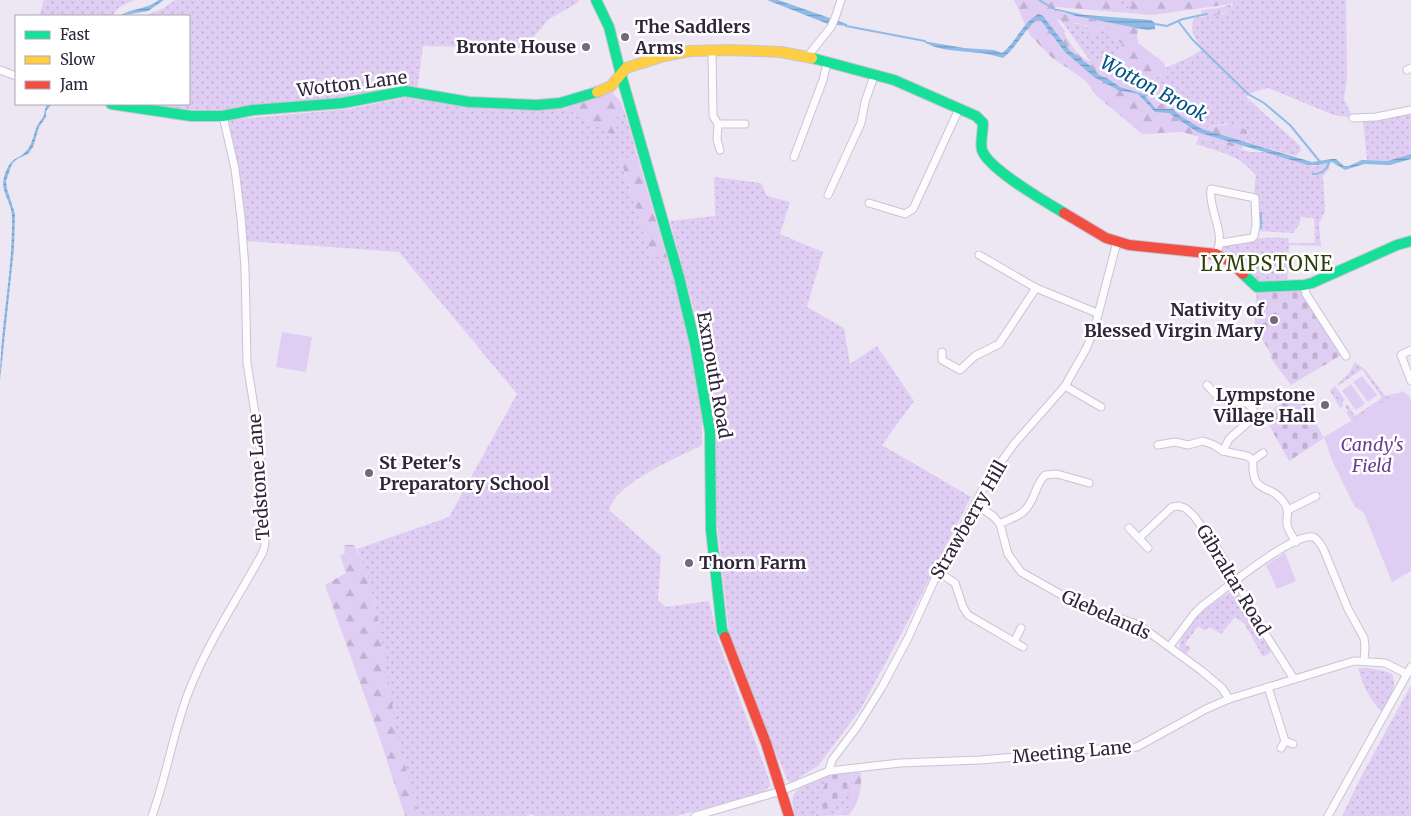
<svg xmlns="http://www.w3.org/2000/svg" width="1411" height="816" viewBox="0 0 1411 816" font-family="Merriweather,serif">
	<defs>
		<pattern id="grass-dots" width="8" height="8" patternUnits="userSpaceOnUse" patternTransform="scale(1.25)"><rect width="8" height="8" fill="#e0cdf3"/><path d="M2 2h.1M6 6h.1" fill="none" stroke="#c0b0d1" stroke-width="1.8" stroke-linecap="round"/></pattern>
		<pattern id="forest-firs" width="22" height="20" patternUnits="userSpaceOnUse" patternTransform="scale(1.25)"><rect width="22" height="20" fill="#e0cdf3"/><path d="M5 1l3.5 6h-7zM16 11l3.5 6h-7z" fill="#c0b0d1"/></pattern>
		<pattern id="wetland-marsh" width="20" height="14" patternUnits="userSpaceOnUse" patternTransform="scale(1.25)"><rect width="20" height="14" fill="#e0cdf3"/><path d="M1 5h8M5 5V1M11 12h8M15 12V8" fill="none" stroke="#c0b0d1"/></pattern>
		<pattern id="cemetery-stones" width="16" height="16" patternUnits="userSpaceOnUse" patternTransform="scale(1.25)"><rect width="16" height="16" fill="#e0cdf3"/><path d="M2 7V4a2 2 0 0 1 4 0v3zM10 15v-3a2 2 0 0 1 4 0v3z" fill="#c0b0d1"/></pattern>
		<pattern id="water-rules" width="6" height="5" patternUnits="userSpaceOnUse" patternTransform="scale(1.25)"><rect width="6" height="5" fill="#8ebbe8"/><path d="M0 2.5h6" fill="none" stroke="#7498bd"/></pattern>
	</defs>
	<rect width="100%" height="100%" fill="#ede7f3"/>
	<g fill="url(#grass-dots)">
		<path d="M44 0H134L118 8 112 16H39Z"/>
		<path d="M175 0H578L579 2 549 19 524 48 423 46 417 92 231 109 209 113H198L134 104H189V16H145L164 8Z"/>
		<path d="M1117 0H1137L1128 8H1120L1117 5Z"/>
		<path d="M1233 0H1346L1347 78 1344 99 1352 116 1346 117 1334 115 1268 88 1253 92 1246 97 1299 145 1301 150 1296 156 1246 142 1247 141 1227 123 1206 128 1201 124 1195 103C1176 99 1177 95 1159 105L1141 89 1138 83 1141 81 1145 82 1161 75 1165 68 1188 58 1203 49C1195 38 1189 32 1194 18L1223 14 1232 7Z"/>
		<path d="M1061 20C1076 27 1080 19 1095 33L1100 28 1106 27 1115 39 1122 44 1119 52 1112 62H1091Z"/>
		<path d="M407 97 460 106 539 110 565 108 616 136 613 121 618 116 627 119 638 159 620 158 651 255 667 258 687 321 702 412V445C677 458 616 483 609 510L661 556 658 600 666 607 709 601 718 640 769 779 770 786 763 792 677 816H534L533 814 526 816H419C412 791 403 765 397 739 384 675 383 609 357 549L449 517 517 394 399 252 246 241 229 120 349 109Z"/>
		<path d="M1411 113V154L1388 161 1367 160 1363 121Z"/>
		<path d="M1199 137 1250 152H1265L1313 166 1331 162 1329 169 1323 176 1325 210 1324 214 1319 223 1321 246 1289 245 1287 283H1258L1222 252V249C1231 238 1272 237 1286 238H1288L1289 243H1315L1314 218 1301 217 1299 225 1293 233 1257 231V196L1254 194 1256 175 1241 161 1227 154 1196 144Z"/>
		<path d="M714 177 761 183 767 196 790 202 780 234 823 252 807 307 844 328 850 364 877 346 914 401 882 445 971 497 905 627 860 710 818 766 792 782 788 781 758 713 729 632 716 513 715 439 706 369 695 314 670 221 715 216Z"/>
		<path d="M1355 362 1366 370 1384 395 1387 396 1396 393 1397 394 1352 421 1346 412 1348 411 1345 406 1347 404 1355 416 1382 398 1362 369 1338 386 1337 384 1349 373Z"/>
		<path d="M1335 386 1345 400 1342 402 1343 406 1340 408 1330 391Z"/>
		<path d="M1230 592H1236L1240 596 1271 652 1263 657 1244 623 1235 617 1221 634 1209 627 1205 631 1198 626 1185 644 1191 648 1186 654 1181 650 1179 646C1184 625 1212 602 1230 592Z"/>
		<path d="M1358 668C1370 668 1381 669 1392 674 1398 688 1389 699 1382 712 1369 699 1363 686 1358 668Z"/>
		<path d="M1411 685V816H1342L1361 777Z"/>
		<path d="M850 772C857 783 848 793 851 804L848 809 841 810 833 814 823 811 817 812 815 816H795C790 794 792 790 813 783 819 781 822 777 828 776L834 799 845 800Z"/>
	</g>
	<g fill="url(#forest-firs)" fill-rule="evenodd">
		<path d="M1014 0H1117V5L1120 8H1128L1137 0H1233L1231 4 1153 15 1056 7 1054 9 1066 14 1139 28 1137 34 1138 43 1164 63C1171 79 1147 79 1139 83L1141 89 1159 105 1170 99 1182 98 1195 103 1203 119 1201 124 1206 128C1223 126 1231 119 1247 131 1247 138 1247 144 1241 149L1182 132 1142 134 1097 96 1085 80 1051 57 1030 35ZM1056 19 1069 24 1077 23 1087 26 1089 36 1094 35 1100 28 1106 27 1115 39 1122 44 1119 52 1111 62C1081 64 1079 57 1064 33L1066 32Z"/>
		<path d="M612 92 621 102 626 118 618 116 613 121 616 137 565 108 602 93Z"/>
		<path d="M620 158 638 159 667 258 651 256Z"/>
		<path d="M344 545H354L367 572 379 624 398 740 419 816H405L377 730 325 585 346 573 340 555 345 553Z"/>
		<path d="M857 772 861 773C862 789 859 803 849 815L815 816 817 812 823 811 833 814 850 807C851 803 849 799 850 795 852 787 855 782 851 774Z"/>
	</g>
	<path fill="url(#wetland-marsh)" d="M1228 5H1231V8C1224 14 1211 19 1201 15V11L1203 10 1224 7Z"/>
	<g fill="url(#cemetery-stones)">
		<path d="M1299 290 1304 292 1343 354 1291 385 1270 357 1272 356 1258 332H1254L1257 291Z"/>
		<path d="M1298 391 1324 438 1289 461 1264 416Z"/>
		<path d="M850 772 845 800 834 799 833 811 818 809 819 800 828 776Z"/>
	</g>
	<g fill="#e0cdf3">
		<path d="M282 332 312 337 306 372 276 367Z"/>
		<path d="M1362 376 1377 395 1368 402 1353 382Z"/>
		<path d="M1351 384 1365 404 1356 410 1342 391Z"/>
		<path d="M1402 391 1409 396 1411 400V571L1392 582 1364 513 1355 507 1342 481 1332 460 1324 437Z"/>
		<path d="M1285 553 1296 581 1277 589 1266 565Z"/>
	</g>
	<g fill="url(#water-rules)">
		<path d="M159 0H164L148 11 119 16C132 8 146 10 159 0Z"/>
		<path d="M767 0H778L847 24V26L828 24Z"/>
		<path d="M1057 9 1085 15 1151 20 1155 23V29L1147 30 1076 16 1056 10Z"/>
		<path d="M1039 14 1043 16 1070 51 1092 67 1099 75 1110 80 1120 87 1143 94 1156 109H1173L1179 115 1202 129 1312 162 1332 159H1336L1344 166H1349L1362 160 1388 161 1411 154V159L1390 165 1364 164 1345 170 1332 162 1318 165H1308L1197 132 1169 113 1155 112 1138 94 1118 90 1094 77 1065 52 1039 18C1025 28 1017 47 1003 58 998 57 993 55 987 54 971 51 936 52 923 41L964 48 994 50 1002 53C1017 42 1022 22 1039 14Z"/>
		<path d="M47 104H52L46 111V117L39 127 33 147 28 154 17 159 12 164 6 181 7 189 15 214 14 248 0 381C0 326 13 272 12 217 12 202 0 192 4 177 11 154 18 162 28 149 33 142 34 132 38 124 40 121 43 118 44 115 45 110 45 108 47 104Z"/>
	</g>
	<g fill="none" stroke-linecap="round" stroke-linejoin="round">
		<g stroke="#8ebbe8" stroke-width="2">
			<path d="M1039 0 1056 10"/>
			<path d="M1178 21 1183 19 1207 14"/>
			<path d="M1155 24 1167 26 1178 21 1192 39 1248 94 1264 103 1290 125 1321 163"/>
			<path d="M846 26 925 41"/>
			<path d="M1313 174C1323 174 1327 169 1330 160"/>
			<path d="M1261 228V213"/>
		</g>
		<g stroke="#cbc3d3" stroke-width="9">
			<g id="street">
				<path d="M712 50 713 116 718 124"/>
				<path d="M807 57 831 27 835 18 841 0"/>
				<path d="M0 70 16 76"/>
				<path d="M1407 70 1411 68"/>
				<path d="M1353 118 1376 117 1411 110"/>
				<path d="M720 150 717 140 718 124H745"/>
				<path d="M794 157 823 80 827 63"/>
				<path d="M828 195 861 123 865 102 874 76"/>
				<path d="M869 203 905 214 913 209 959 109"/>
				<path d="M1216 254C1227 233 1208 211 1211 189L1255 198 1256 225 1254 236 1252 238 1221 243"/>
				<path d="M979 255 1036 288 1097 313"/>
				<path d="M1304 285 1306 294 1346 356"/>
				<path d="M1411 350 1401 355 1411 381"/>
				<path d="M942 352V360L960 370 975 356 999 344 1036 288"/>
				<path d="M1207 385C1212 390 1216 397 1223 399 1235 403 1249 398 1255 413L1253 418 1229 439 1223 451"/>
				<path d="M1065 386 1101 407"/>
				<path d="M1158 445 1175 442 1188 445 1203 441 1214 445 1223 451 1247 456 1253 460C1251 498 1271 481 1285 504 1290 512 1286 516 1287 524 1287 529 1293 537 1296 542"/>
				<path d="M1253 460 1263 453"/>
				<path d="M975 504 993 516 1000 524 1008 554 1021 572 1083 607 1134 623 1146 630 1202 671 1222 688 1229 699"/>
				<path d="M1288 510 1316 496"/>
				<path d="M1000 524C1008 519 1019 517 1025 510 1035 500 1035 485 1045 475L1057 474 1089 483"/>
				<path d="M1129 528 1148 548"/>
				<path d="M1139 538 1172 507 1179 506 1185 508 1194 516 1215 545 1237 581 1261 627 1294 679"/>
				<path d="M938 572 955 583 963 607 968 615 1023 647"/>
				<path d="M1014 642 1021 628"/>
				<path d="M1170 646 1194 614 1202 606C1220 593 1293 532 1313 537 1318 539 1320 544 1323 548L1348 609 1364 638 1365 647 1364 661"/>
				<path d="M1268 687 1285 741"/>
				<path d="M1281 748 1285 741 1293 744"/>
				<path d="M829 771 832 760 857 727 882 687 908 638 938 572 988 480 1014 444 1065 386 1086 349 1094 330 1117 242"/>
				<path d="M152 816C167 775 173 732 189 691 208 642 238 598 263 552L265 544 260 444 247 363 245 267 241 218 235 169 223 116"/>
				<path d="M695 816 781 791 829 771 900 763 980 760 1041 755 1073 750 1137 747 1206 709 1229 699 1354 661 1385 663 1407 674"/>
				<path d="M1328 816 1411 667"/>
			</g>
		</g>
		<g stroke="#cbc3d3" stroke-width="12">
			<g id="fast">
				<path d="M596 0 609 27 621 75 679 277 695 344 710 432 711 530 722 630 725 637"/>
				<path d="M812 58 894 80 976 116 983 123C983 131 980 143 982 150 988 169 1046 202 1064 213"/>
				<path d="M111 104 191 116H223L253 110 343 103 405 91 469 102 537 105 560 103 597 92"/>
				<path d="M1243 274 1257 287 1304 285 1312 283 1397 245 1411 241"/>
			</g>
		</g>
		<g stroke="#cbc3d3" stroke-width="12">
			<path id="slow" d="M597 92 611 86 626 68 664 56 690 51 730 50 781 52 812 58"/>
		</g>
		<g stroke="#cbc3d3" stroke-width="12">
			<g id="jam">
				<path d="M1064 213 1106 238 1129 245 1216 254 1231 262 1243 274"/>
				<path d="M725 637 766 743 789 816"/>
			</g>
		</g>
		<use href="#street" stroke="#fcfbfd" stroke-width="7"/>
		<use href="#fast" stroke="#16e098" stroke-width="10"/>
		<use href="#slow" stroke="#ffcf43" stroke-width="10"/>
		<use href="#jam" stroke="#f24e42" stroke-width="10"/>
	</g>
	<g fill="#72697b" stroke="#fff" stroke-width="2">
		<circle cx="625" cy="37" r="5"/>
		<circle cx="586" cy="47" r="5"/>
		<circle cx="1274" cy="320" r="5"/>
		<circle cx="1325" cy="405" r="5"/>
		<circle cx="369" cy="473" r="5"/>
		<circle cx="689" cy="563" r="5"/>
	</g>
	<g text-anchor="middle" stroke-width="5" stroke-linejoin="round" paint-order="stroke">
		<g font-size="18" font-weight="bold" fill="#30253b" stroke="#fff" text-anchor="start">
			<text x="635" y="33">The Saddlers<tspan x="635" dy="21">Arms</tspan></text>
			<text x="576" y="53" text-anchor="end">Bronte House</text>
			<text x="1264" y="316" text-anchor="end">Nativity of<tspan x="1264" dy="21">Blessed Virgin Mary</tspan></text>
			<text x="1315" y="401" text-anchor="end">Lympstone<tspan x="1315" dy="21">Village Hall</tspan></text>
			<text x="379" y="469">St Peter's<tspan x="379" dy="21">Preparatory School</tspan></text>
			<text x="699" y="569">Thorn Farm</text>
		</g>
		<g font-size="18" fill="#30253b" stroke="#fff">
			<text transform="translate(352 84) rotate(-7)" y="6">Wotton Lane</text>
			<text transform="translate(714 375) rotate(80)" y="6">Exmouth Road</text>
			<text transform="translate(259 477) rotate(-94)" y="6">Tedstone Lane</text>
			<text transform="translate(969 520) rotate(-60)" y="6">Strawberry Hill</text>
			<text transform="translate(1233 580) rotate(59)" y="6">Gibraltar Road</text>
			<text transform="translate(1106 615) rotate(24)" y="6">Glebelands</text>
			<text transform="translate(1072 752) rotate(-5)" y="6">Meeting Lane</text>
		</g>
		<g font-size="18" font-style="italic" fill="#6d3d93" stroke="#fff">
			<text x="1372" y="451">Candy's<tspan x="1372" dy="21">Field</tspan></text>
		</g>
		<g font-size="19" font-style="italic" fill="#005187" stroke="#fff">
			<text transform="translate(1154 88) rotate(28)" y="7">Wotton Brook</text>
		</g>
		<g font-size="20" letter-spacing="1" fill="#2d3f09" stroke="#fff">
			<text x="1267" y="271">LYMPSTONE</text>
		</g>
	</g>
	<rect x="15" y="15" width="175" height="90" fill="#ffffff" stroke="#aca8b1"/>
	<rect x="25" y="31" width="25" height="8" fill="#16e098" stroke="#aca8b1"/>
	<text x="60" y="40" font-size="15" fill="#30253b">Fast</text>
	<rect x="25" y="56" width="25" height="8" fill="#ffcf43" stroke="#aca8b1"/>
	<text x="60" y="65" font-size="15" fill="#30253b">Slow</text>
	<rect x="25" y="81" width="25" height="8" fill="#f24e42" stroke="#aca8b1"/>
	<text x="60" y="90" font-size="15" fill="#30253b">Jam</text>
</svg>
